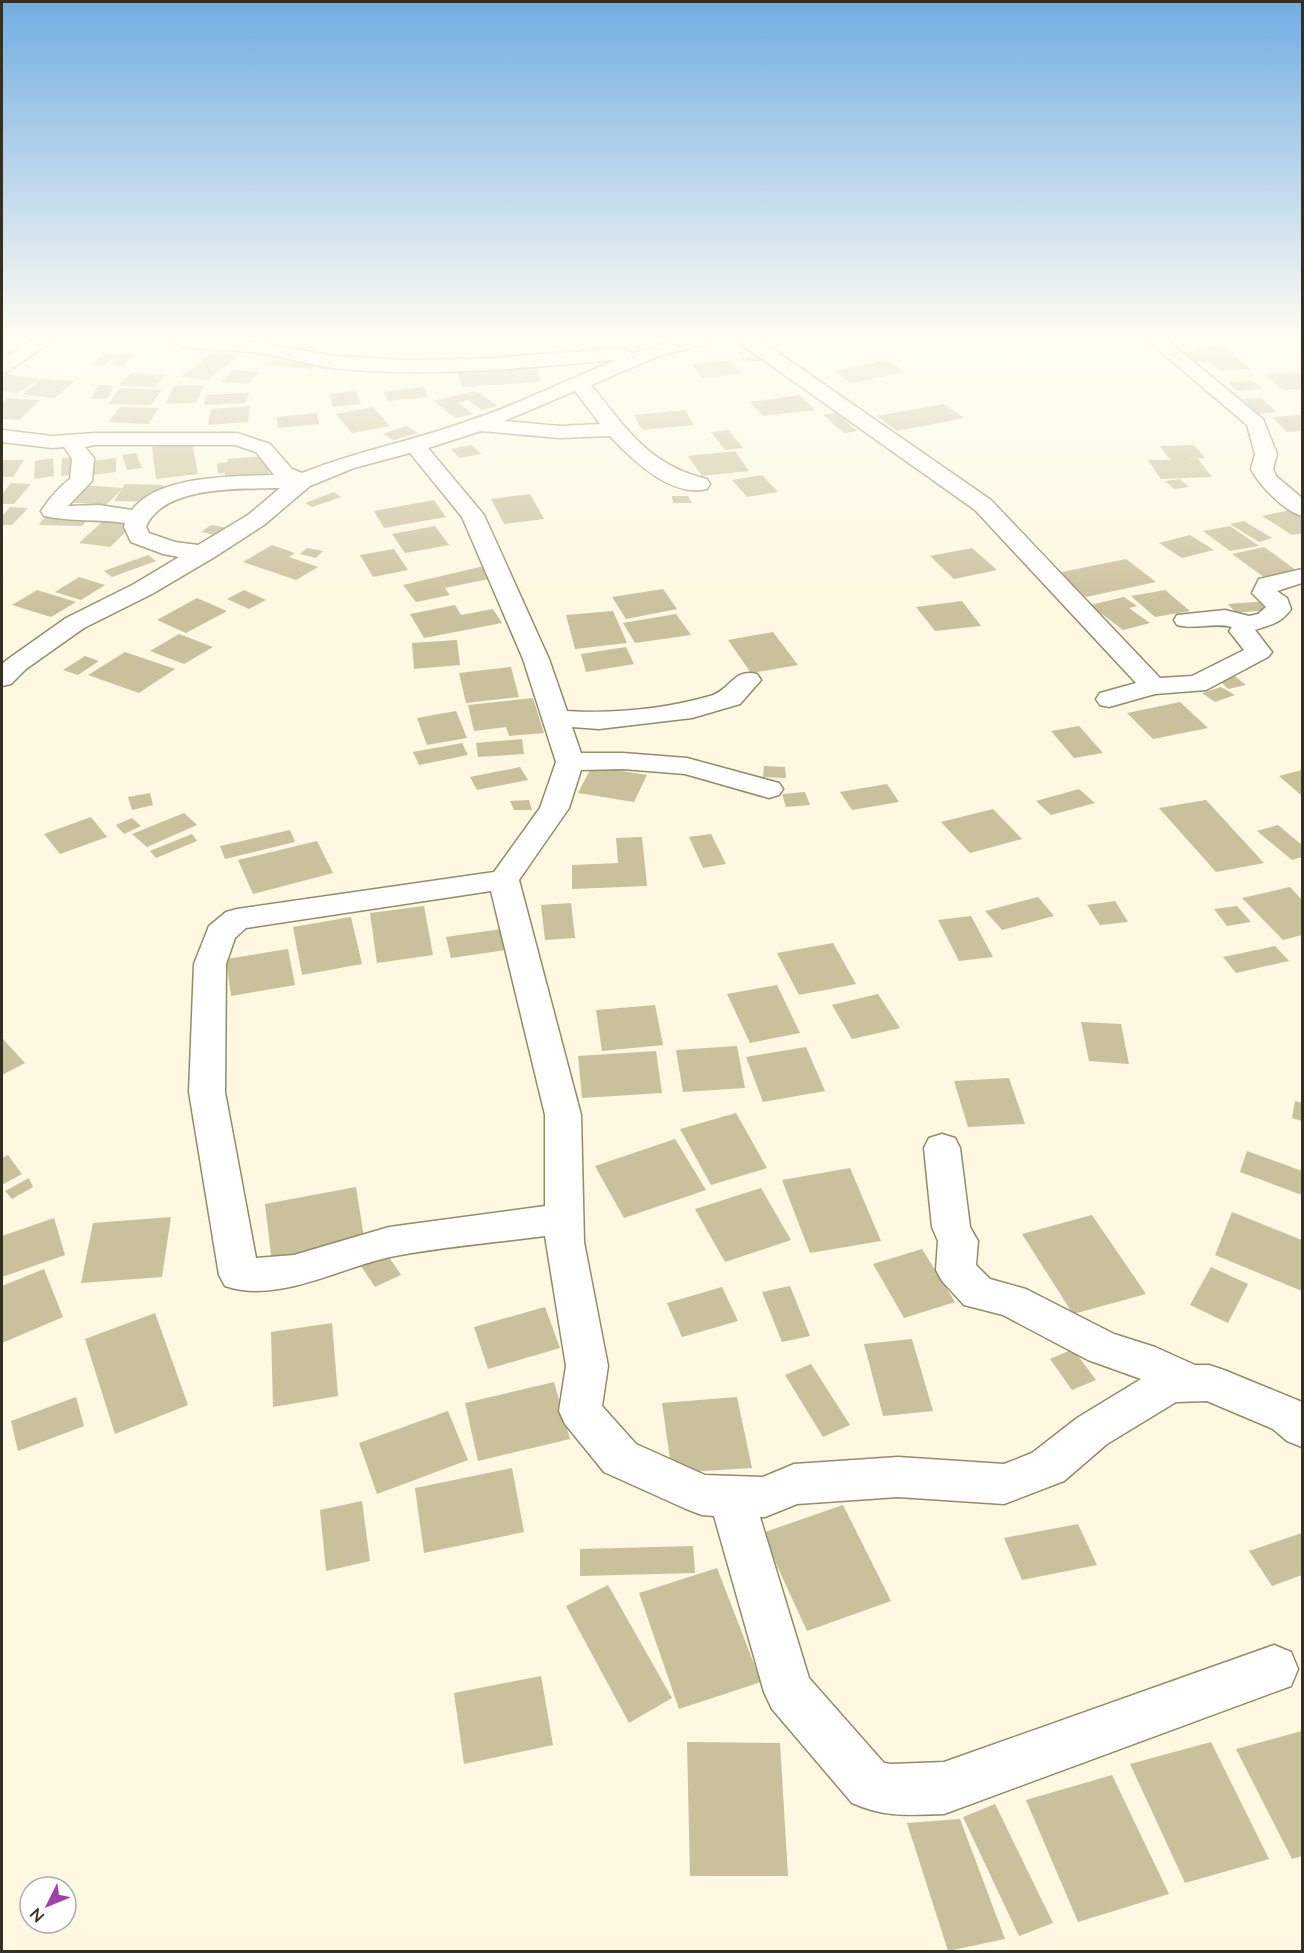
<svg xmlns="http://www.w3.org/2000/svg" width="1304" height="1953" viewBox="0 0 1304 1953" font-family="Lato,sans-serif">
	<rect width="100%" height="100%" fill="#fef8e2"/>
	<g fill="#c9c09c">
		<path d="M1223 346 1250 369 1220 371 1209 362 1197 363 1184 352 1197 350 1194 348Z"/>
		<path d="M214 351 240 355 208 380 181 377Z"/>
		<path d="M104 354 117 355 105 365 92 364Z"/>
		<path d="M121 354 135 355 123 366 108 365Z"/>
		<path d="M762 357 764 361 743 362 741 358Z"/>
		<path d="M731 360 742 374 702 378 692 364Z"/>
		<path d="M886 360 905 372 851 383 833 371Z"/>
		<path d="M274 361 317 365 313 369 270 365Z"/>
		<path d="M536 367 541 382 462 387 458 372Z"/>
		<path d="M233 370 259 372 248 384 222 382Z"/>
		<path d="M1302 372V389L1282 390 1264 374Z"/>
		<path d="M131 373 166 375 155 387 119 386Z"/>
		<path d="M6 374 39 379 17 393 2 391V377Z"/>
		<path d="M41 379 74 381 55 398 22 395Z"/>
		<path d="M1253 381 1263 389 1238 391 1228 382Z"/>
		<path d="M98 385H114L107 399H91Z"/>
		<path d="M204 385 196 403 166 404 174 386Z"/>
		<path d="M424 387 428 397 388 401 384 392Z"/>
		<path d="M120 388 162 390 151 405 108 404Z"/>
		<path d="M356 391 361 404 333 407 329 394Z"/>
		<path d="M476 391 498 406 482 410 468 400 458 403 473 414 456 418 433 401Z"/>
		<path d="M249 393 246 403 204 405 206 395Z"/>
		<path d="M800 395 815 410 763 416 750 402Z"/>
		<path d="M7 398 40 400 19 420 2 419V403Z"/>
		<path d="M1261 398 1277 412 1259 414 1243 399Z"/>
		<path d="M944 404 964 418 897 431 877 416Z"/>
		<path d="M250 406 248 422 208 425 211 409Z"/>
		<path d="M120 407 159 408 148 424 108 422Z"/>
		<path d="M373 407 390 426 352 433 336 414Z"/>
		<path d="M685 410 694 425 642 430 634 415Z"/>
		<path d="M317 413 319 424 278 428 277 417Z"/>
		<path d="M836 413 857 431 844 433 823 415Z"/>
		<path d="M1302 415V431L1287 432 1272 417Z"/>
		<path d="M406 426 418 433 394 440 383 434Z"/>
		<path d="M728 430 743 448 725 450 711 432Z"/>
		<path d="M192 442 198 474 156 479 152 447Z"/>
		<path d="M472 445 481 454 459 458 451 449Z"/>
		<path d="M1194 445 1205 458 1187 459H1198L1212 477 1161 479 1148 460H1170L1160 446Z"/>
		<path d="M735 451 749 471 702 476 688 456Z"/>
		<path d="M136 453 142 468 127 470 122 455Z"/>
		<path d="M267 456 269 474 225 478V473L218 474 217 463 228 462 227 459Z"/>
		<path d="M74 457 73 475 61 476 62 458Z"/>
		<path d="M53 458 54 476 34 479 35 461Z"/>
		<path d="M116 458V472L92 475V461Z"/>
		<path d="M2 460H24L13 477H2Z"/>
		<path d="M762 475 778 492 747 497 732 480Z"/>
		<path d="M1180 479 1189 487 1174 489 1165 481Z"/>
		<path d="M11 483 31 484 14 504H2V494Z"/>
		<path d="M125 484 164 485 154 502 114 501Z"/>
		<path d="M82 485 123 488 106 505 65 502Z"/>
		<path d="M334 492 341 497 312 507 305 503Z"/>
		<path d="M530 494 544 519 504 524 491 499Z"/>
		<path d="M672 496H688L692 503H673Z"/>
		<path d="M434 500 446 517 384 528 374 511Z"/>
		<path d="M10 507 28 508 12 525H2V516Z"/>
		<path d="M1290 510 1302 518V533L1292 535 1262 516Z"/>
		<path d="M46 515 90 517 82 526 39 525Z"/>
		<path d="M105 519 135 523 110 547 79 543Z"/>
		<path d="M1244 521 1272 538 1259 542 1230 524Z"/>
		<path d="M211 525 229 528 220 536 201 532Z"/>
		<path d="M435 526 449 545 405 553 392 534Z"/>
		<path d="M1230 526 1259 546 1230 551 1203 531Z"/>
		<path d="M1190 535 1214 550 1182 558 1159 543Z"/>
		<path d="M272 545 295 553 289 557 318 567 296 580 243 562Z"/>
		<path d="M1264 547 1300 573 1268 580 1232 554Z"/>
		<path d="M307 548 323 551 316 558 300 554Z"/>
		<path d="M972 548 997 570 954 579 930 556Z"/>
		<path d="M394 549 408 570 373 577 360 555Z"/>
		<path d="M148 555 156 561 112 577 104 571Z"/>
		<path d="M1126 559 1156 582 1086 597 1057 573Z"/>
		<path d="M484 566 494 578 445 588 450 595 416 602 403 585Z"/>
		<path d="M79 577 105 585 81 600 55 592Z"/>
		<path d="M663 589 677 609 626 619 612 597Z"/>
		<path d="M37 590 76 602 51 617 12 605Z"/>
		<path d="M244 590 266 600 249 609 227 599Z"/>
		<path d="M1165 590 1190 611 1155 617 1131 596Z"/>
		<path d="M1124 597 1137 606 1129 608 1150 623 1123 630 1090 605Z"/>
		<path d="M197 598 227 611 186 633 157 620Z"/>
		<path d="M962 601 981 626 935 631 916 607Z"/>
		<path d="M1268 601 1276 609 1236 613 1228 604Z"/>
		<path d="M455 605 461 615 493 609 502 623 424 638 410 614Z"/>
		<path d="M613 611 627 643 575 649 566 615Z"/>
		<path d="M676 614 691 635 635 643 623 623Z"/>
		<path d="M773 632 798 665 751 673 728 640Z"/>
		<path d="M179 634 213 647 184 664 150 651Z"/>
		<path d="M457 640 460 665 414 669 412 643Z"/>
		<path d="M626 647 634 664 586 672 581 654Z"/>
		<path d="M125 652 175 669 139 693 88 675Z"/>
		<path d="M85 656 99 661 78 675 63 670Z"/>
		<path d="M511 667 519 697 466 703 459 673Z"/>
		<path d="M1231 673 1246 685 1228 689 1215 676Z"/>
		<path d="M1221 687 1235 695 1215 702 1202 693Z"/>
		<path d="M533 698 544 733 509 736 506 727 474 731 468 705Z"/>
		<path d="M1180 702 1208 728 1153 739 1127 713Z"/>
		<path d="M456 711 467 738 427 745 417 718Z"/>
		<path d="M1079 726 1103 753 1074 758 1051 731Z"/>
		<path d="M522 739 524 754 478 757 476 743Z"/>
		<path d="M462 743 468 755 419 765 413 752Z"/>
		<path d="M592 766 647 775 634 802 578 793Z"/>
		<path d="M764 766 785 767 786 778 763 777Z"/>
		<path d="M520 767 528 780 477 790 470 777Z"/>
		<path d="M1302 770V796L1279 776Z"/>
		<path d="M887 784 899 802 852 810 840 792Z"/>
		<path d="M1079 789 1095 803 1051 815 1036 801Z"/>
		<path d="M805 792 810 805 786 807 782 794Z"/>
		<path d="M150 793 153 805 132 810 128 797Z"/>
		<path d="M529 800 532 810H514L510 801Z"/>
		<path d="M1206 800 1264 863 1216 872 1159 808Z"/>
		<path d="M993 809 1022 839 970 853 941 822Z"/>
		<path d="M184 813 197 825 147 847 132 834Z"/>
		<path d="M91 817 107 837 60 854 44 834Z"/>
		<path d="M132 818 141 826 124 834 116 825Z"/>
		<path d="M1278 825 1302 845V857L1292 860 1257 831Z"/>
		<path d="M290 830 295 842 225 859 220 846Z"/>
		<path d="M192 834 197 841 156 858 150 851Z"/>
		<path d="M711 834 726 864 703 868 689 837Z"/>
		<path d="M642 837 647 886 572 889V865L618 863 616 838Z"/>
		<path d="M317 841 333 873 253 894 238 860Z"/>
		<path d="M1290 887 1302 900V935L1283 940 1242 898Z"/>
		<path d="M1038 897 1054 916 1002 930 985 911Z"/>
		<path d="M1115 901 1128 922 1100 925 1087 905Z"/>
		<path d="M571 903 575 938 545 940 541 905Z"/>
		<path d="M424 906 433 955 377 963 370 913Z"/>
		<path d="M1237 906 1251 922 1227 926 1214 909Z"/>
		<path d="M971 916 993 957 959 961 938 920Z"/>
		<path d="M351 917 362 964 302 975 293 927Z"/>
		<path d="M501 929 506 950 451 958 446 937Z"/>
		<path d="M833 943 856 984 799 995 777 953Z"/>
		<path d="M1275 946 1289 961 1236 973 1223 957Z"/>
		<path d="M288 949 295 985 231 996 226 959Z"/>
		<path d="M777 985 800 1033 750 1043 727 994Z"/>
		<path d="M878 994 900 1028 852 1039 832 1005Z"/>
		<path d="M655 1005 663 1045 602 1051 596 1010Z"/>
		<path d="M1081 1022 1121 1024 1129 1064 1089 1061Z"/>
		<path d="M2 1038 25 1063 2 1075Z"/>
		<path d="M737 1046 745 1088 683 1092 676 1050Z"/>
		<path d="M806 1047 825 1091 763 1102 746 1057Z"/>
		<path d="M656 1051 662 1093 582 1098 578 1056Z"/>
		<path d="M1009 1078 1025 1124 968 1127 954 1081Z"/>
		<path d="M1295 1101 1302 1103V1121L1292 1118Z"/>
		<path d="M736 1113 767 1168 711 1185 680 1129Z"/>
		<path d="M675 1139 706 1190 624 1218 595 1166Z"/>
		<path d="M1247 1151 1302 1171V1195L1240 1172Z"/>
		<path d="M8 1155 22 1174 2 1185V1158Z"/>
		<path d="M850 1168 881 1241 810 1253 782 1180Z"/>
		<path d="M29 1178 33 1187 12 1199 5 1191Z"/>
		<path d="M356 1187 365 1244 272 1263 265 1204Z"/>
		<path d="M761 1188 791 1240 725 1262 695 1209Z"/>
		<path d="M1232 1212 1302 1240V1291L1215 1255Z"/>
		<path d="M1092 1215 1146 1294 1073 1314 1022 1234Z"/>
		<path d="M171 1217 162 1277 81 1283 93 1223Z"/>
		<path d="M54 1218 65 1255 2 1277V1236Z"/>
		<path d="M922 1249 955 1302 904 1318 873 1264Z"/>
		<path d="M387 1254 401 1275 375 1287 361 1266Z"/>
		<path d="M1211 1267 1248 1284 1228 1323 1190 1305Z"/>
		<path d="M44 1269 63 1317 2 1343V1286Z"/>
		<path d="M790 1286 810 1336 782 1342 762 1292Z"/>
		<path d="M722 1287 738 1321 682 1337 667 1303Z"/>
		<path d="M545 1307 560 1348 488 1369 474 1327Z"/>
		<path d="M155 1313 188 1405 115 1434 85 1339Z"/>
		<path d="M332 1323 338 1396 273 1407 271 1332Z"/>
		<path d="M912 1339 933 1411 883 1416 864 1344Z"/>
		<path d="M1073 1349 1096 1380 1072 1390 1050 1359Z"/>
		<path d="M811 1364 850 1425 823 1437 785 1375Z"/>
		<path d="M554 1382 570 1439 478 1461 465 1403Z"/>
		<path d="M76 1397 84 1426 18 1451 11 1421Z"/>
		<path d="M737 1397 752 1468 672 1473 662 1403Z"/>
		<path d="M448 1411 468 1460 377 1494 359 1443Z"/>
		<path d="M512 1468 524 1532 424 1553 415 1488Z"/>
		<path d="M362 1501 370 1561 326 1571 320 1510Z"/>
		<path d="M843 1505 891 1601 807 1631 762 1533Z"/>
		<path d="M1078 1524 1097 1565 1022 1580 1004 1538Z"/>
		<path d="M1302 1533V1575L1272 1586 1249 1551Z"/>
		<path d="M693 1546 695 1573 580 1576V1549Z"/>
		<path d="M717 1568 761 1682 679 1709 639 1593Z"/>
		<path d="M608 1585 672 1698 629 1723 566 1606Z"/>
		<path d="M541 1676 553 1745 464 1764 454 1693Z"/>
		<path d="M1302 1731V1856L1292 1859 1236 1749Z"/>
		<path d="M687 1742 780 1743 788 1876H690Z"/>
		<path d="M1211 1742 1269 1859 1185 1883 1130 1764Z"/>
		<path d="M1112 1775 1169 1894 1078 1922 1026 1800Z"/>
		<path d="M995 1804 1053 1923 1019 1936 963 1817Z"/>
		<path d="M960 1819 1005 1939 948 1951 907 1823Z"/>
	</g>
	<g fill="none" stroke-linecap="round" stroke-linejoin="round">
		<g stroke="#948b69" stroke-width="3">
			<g id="minor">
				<path d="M32 340H53L9 371 2 373V359Z"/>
				<path d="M173 340H244L334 356 406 360 478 359 621 348 628 350 630 354 678 340H708L706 344 659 356 591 385C627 429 648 465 707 479L710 484 707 489C671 498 632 460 610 436L560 438 481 431 428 448 484 515 549 659 567 711C614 714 664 709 710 696 731 690 733 668 757 674L761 680 740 704 692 718 599 729 572 727 581 753H623L687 758 779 783 783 789 779 795 769 798 685 774 623 769 581 770 569 808 519 880 581 1115 584 1242 608 1366 602 1406 636 1444 705 1475 763 1477 794 1464 898 1457 1004 1464 1032 1453 1077 1418 1141 1379 1088 1360 1003 1315 964 1305 942 1281 936 1270 938 1241 932 1227 924 1148 929 1138 942 1134 955 1138 960 1148 970 1227 978 1241 976 1265 990 1279 1026 1289 1114 1334 1155 1347 1195 1365H1209L1224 1370 1302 1402V1447L1287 1441 1273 1429 1207 1401 1176 1402 1107 1444 1064 1481 1004 1504 898 1497 797 1504 765 1517H760L809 1678 884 1763 892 1764 944 1762 1274 1645 1291 1652 1298 1669 1291 1686 944 1814C907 1815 887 1818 852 1803L772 1709 764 1692 714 1516 702 1515 686 1509 604 1472 565 1424 559 1411 566 1366 545 1236C493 1243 440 1247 390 1257 339 1268 278 1304 225 1286L219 1275 189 1092 194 964 209 926 226 912 237 909 494 872 540 808 556 762 523 659 462 517 410 453 354 468 310 486 264 525 213 558 152 594 84 628 26 669 11 684 2 686V664L8 659 66 618 134 584 179 557 163 554 131 542 124 527 125 523C98 519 71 522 44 516L41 511C49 499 59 487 70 479L72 459 64 447 52 448 2 442V430L52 436 95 433H237L270 444 292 469 302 473C356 451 413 441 468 421 519 404 567 380 616 360 523 368 427 378 333 368 308 365 283 356 257 353 230 349 202 351 175 344ZM575 391 600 424 560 426 504 421ZM95 445H235L256 452 274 475C235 476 157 475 132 510L99 505 68 506 92 481 94 458 85 447ZM280 488 248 515 198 545 175 542 149 533 146 527C163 485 242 489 280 488ZM491 891 545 1115V1206L389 1227 294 1255 256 1258 225 1092 226 964 235 938 246 928Z"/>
				<path d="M739 340H760L991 500 1160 678 1192 676 1244 650 1229 631 1232 627C1214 622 1195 630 1177 625L1174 620 1177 615 1225 610 1249 616 1258 614 1266 607 1252 593 1259 579 1302 569V583L1277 591 1287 598 1291 609C1282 623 1270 625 1255 630L1272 652 1268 657 1206 690 1155 694 1109 707 1100 705 1096 699 1100 693 1136 683 975 510 741 344Z"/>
				<path d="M1147 340H1167L1263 419 1277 454 1273 469 1276 476 1302 498V516C1285 512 1259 485 1251 469L1255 454 1247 425Z"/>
			</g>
		</g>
		<use href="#minor" fill="#fff" fill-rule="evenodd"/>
	</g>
	<linearGradient id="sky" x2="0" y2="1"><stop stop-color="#71ade2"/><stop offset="0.55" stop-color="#fffcf2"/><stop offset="1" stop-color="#fffcf2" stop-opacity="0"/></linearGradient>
	<rect width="1304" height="613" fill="url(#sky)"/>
	<rect width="1304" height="1953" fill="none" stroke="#332f21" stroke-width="6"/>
	<g transform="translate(48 1905) rotate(227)"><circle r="28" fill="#ffffff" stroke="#adaca6" stroke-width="1.5"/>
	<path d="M0-4.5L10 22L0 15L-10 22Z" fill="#a240a8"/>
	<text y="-9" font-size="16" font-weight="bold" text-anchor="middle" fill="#332f21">N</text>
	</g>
</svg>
